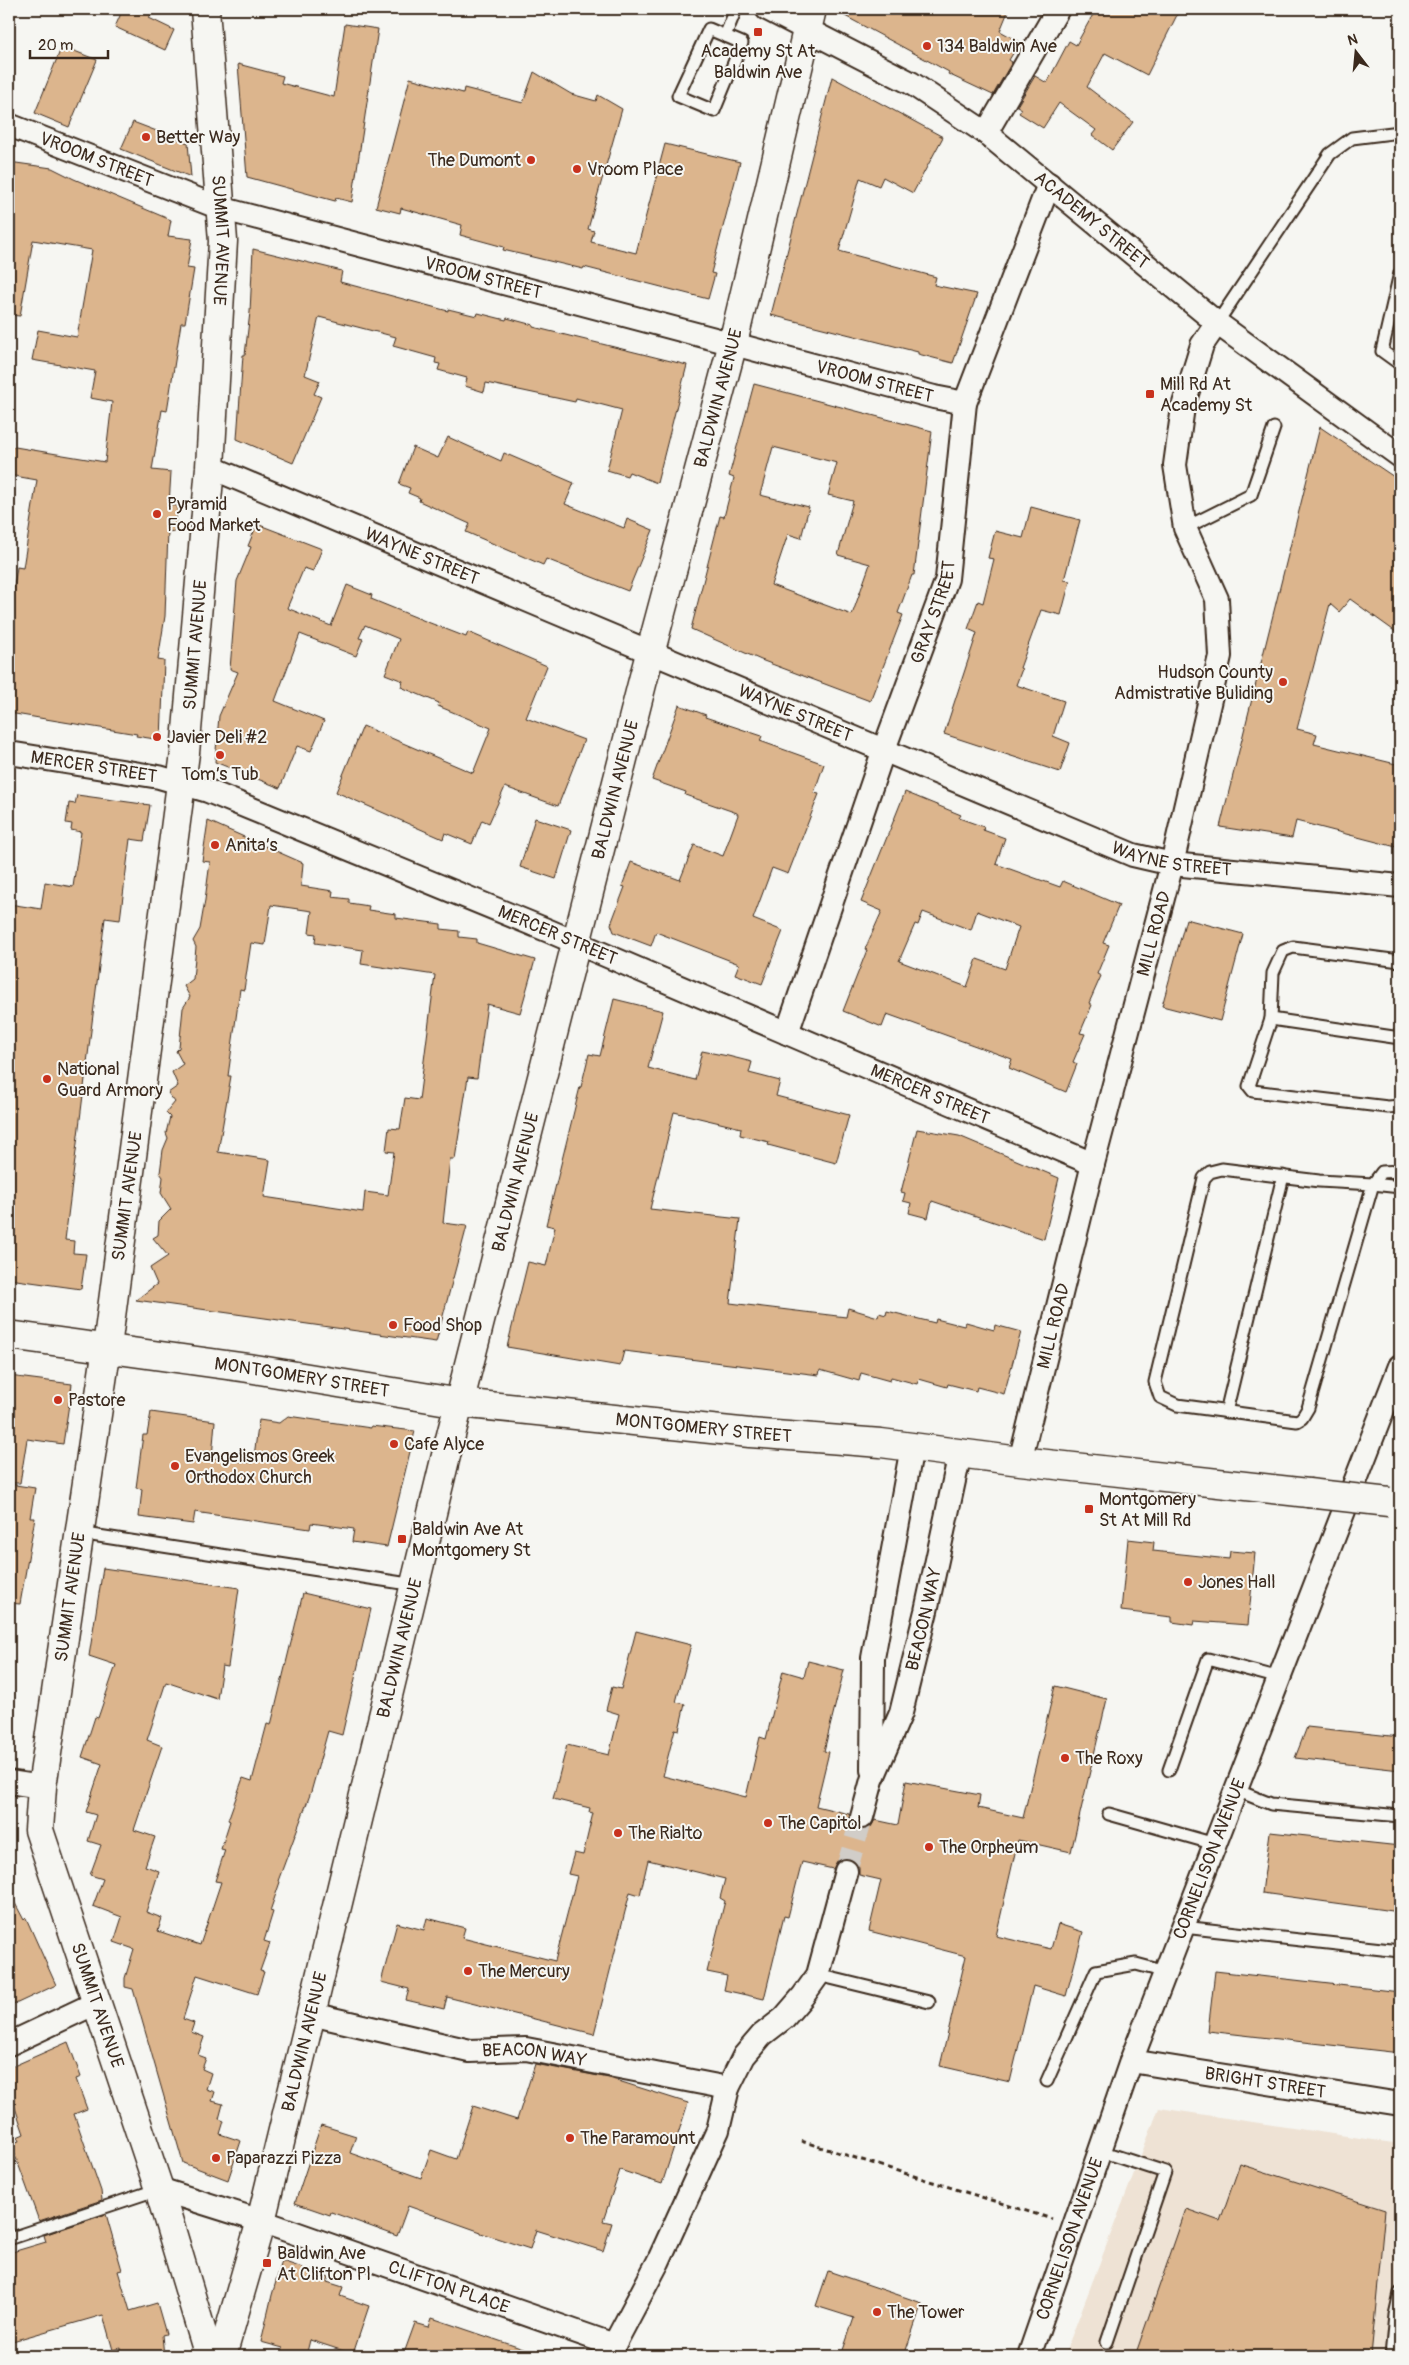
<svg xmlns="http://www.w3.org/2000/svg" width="1409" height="2365" viewBox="0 0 1409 2365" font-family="Pangolin,sans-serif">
	<rect width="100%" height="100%" fill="#f6f6f2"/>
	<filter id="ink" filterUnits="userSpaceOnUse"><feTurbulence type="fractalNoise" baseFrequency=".02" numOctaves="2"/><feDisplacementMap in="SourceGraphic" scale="10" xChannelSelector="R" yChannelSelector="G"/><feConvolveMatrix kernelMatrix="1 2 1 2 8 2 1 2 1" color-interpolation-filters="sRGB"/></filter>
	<g filter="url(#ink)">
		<path fill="#eee2d4" d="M1159 2108 1400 2144V2356H1064Z"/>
		<g fill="#dcb58d" stroke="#3b2a1e" fill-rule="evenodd">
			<path d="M123 9H154L149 18 174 30 165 50 115 27Z"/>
			<path d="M832 9H1009L1000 31 1020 42 1009 60 1012 62 993 95 948 74 949 72Z"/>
			<path d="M1096 9H1180L1147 75 1105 53 1087 87 1133 122 1112 150 1092 135 1096 130 1059 103 1043 128 1019 113 1022 109 1017 106 1035 76 1047 83 1069 41 1076 45Z"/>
			<path d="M345 24 378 29 352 202 336 198 335 201 247 177 238 64 283 76 281 83 334 97Z"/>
			<path d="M62 46 97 60 69 127 35 113Z"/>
			<path d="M534 72 571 94 596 101 598 95 622 109 588 229 594 231 591 242 636 253 665 144 740 162 711 273 715 274 708 299 584 267 583 269 503 250 504 247 460 235 462 225 401 208 400 213 376 207 410 78 463 93 464 88 523 103Z"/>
			<path d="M832 77 943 137 913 193 883 177 879 186 860 178 839 251 936 277 934 285 977 294 953 363 918 354V352L771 315Z"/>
			<path d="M133 122 188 143 191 177 121 149Z"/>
			<path d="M9 162 52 168 74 179 171 220 168 236 192 239 187 268 194 269 185 323H181L167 411 162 410 152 470 171 472 169 505 178 506 174 532 168 531 165 616 158 660 164 661 161 740 136 736 137 734 9 713V618L17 567 23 568 37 480 9 475V446L105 462 112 402 90 398 95 371 32 360 38 330 77 337 92 250 33 240 20 316 9 315Z"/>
			<path d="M253 249 342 271 340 282 448 311V309L477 316 478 313 506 320 507 318 533 325V327L687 365 657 483 629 472 627 476 607 470 622 410 576 398 575 402 486 383 484 392 465 386 467 378 438 370 440 364 435 363 436 358 393 346 396 337 319 317 305 375 320 381 314 394 321 397 293 463 237 439 243 355H245L250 312Z"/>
			<path d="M754 384 932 431 914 575H912L898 613 903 615 870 701 761 660 691 629 720 516 724 517 734 478 729 476ZM773 447 837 463 828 495 853 501 838 555 870 564 852 615 771 585 788 534 801 538 809 507 760 495Z"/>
			<path d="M1320 427 1400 481V635L1350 599 1339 612 1330 604 1297 729 1317 734 1314 744 1400 765V848L1296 821 1292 838 1220 827Z"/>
			<path d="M448 437 501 461 504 453 574 483 565 504 624 528 627 519 653 530 628 591 546 559 543 565 466 532 470 524 419 501 420 498 408 493 410 488 399 484 413 447 438 458Z"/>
			<path d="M1031 507 1080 520 1064 580 1070 581 1061 615 1041 610 1020 668 1022 669 1016 685 1064 701 1053 736 1070 743 1060 772 944 734 977 633 968 629 978 601 983 603 994 559 988 558 995 531 1023 538Z"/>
			<path d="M257 524 322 549 313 571 304 568 287 608 331 626 347 585 372 595 371 599 425 621 466 637 468 632 547 666 526 718 584 740 558 806 505 787 489 823 482 820 472 844 445 833 443 839 336 792 363 726 473 773 491 728 438 706 439 703 401 687 403 681 385 674 399 639 365 625 359 638 363 639 356 656 300 634 275 701 324 721 311 751 297 746 280 788 215 762 219 716 238 672 230 669 237 581 251 547 248 546Z"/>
			<path d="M679 705 706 715 705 717 762 736 760 741 824 764 814 793 819 794 788 874 772 868 753 919 783 931 762 984 735 974 739 964 656 932 651 946 614 932 611 924 625 887 622 886 631 862 680 880 694 845 723 856 738 815 737 813 685 795 686 792 652 780Z"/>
			<path d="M905 792 961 815 959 818 984 827 983 830 1005 838 996 864 1060 887 1063 881 1119 905 1103 943 1109 945 1097 974 1101 976 1089 1003 1092 1005 1080 1033 1085 1034 1073 1062 1077 1064 1066 1092 1009 1068 1012 1059 887 1014 882 1027 843 1011 867 950 865 949 882 911 861 902ZM977 911 1019 927 1005 969 977 959 967 987 899 961 915 924 918 925 923 912 971 930Z"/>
			<path d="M77 795 150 805 144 841 130 839 120 920 105 918 65 1240 74 1241 73 1253 86 1254 81 1289 9 1279V904L41 909 45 882 73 887 81 832 71 830 72 824 66 823 69 803 75 804Z"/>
			<path d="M535 818 571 830 556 879 520 867Z"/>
			<path d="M208 821 303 863 301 886 333 891 332 897 349 899V903L369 906 368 910 396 914V918L441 924V929L459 931V937L477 939V943L535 960 520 1013 487 1004 477 1078 468 1077 455 1159H450L443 1223 467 1226 436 1342 136 1300 157 1284 150 1268 168 1256 153 1238 158 1235 159 1221 171 1209 161 1193 163 1177 160 1173 163 1150 168 1138 166 1133 170 1117 166 1113 175 1102 168 1093 178 1086 172 1072 183 1064 176 1051 179 1048 183 1008 190 997 184 986 193 979 196 947 193 941 200 929 205 900 210 862 202 861ZM271 905 312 911 309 933 316 934 315 943 363 950 361 964 435 975 419 1100 405 1098 400 1129 389 1128 386 1151 394 1152 388 1195 365 1192 363 1212 264 1197 270 1160 218 1152 231 1076H228L240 989 244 990 251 943 265 945Z"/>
			<path d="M1186 919 1243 934 1220 1021 1162 1006Z"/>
			<path d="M614 999 663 1011 648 1068 695 1080 702 1051 728 1056 752 1062 749 1073 780 1081 776 1096 849 1115 836 1163 768 1145 769 1142 740 1135 741 1128 674 1112 650 1209 740 1219 730 1303 846 1317 848 1308 878 1317 879 1313 886 1315 887 1311 935 1323 936 1319 964 1326 966 1322 994 1330 995 1325 1021 1332 1004 1394 977 1387 976 1391 948 1384 947 1387 919 1379 917 1384 891 1377 890 1381 861 1373 859 1381 820 1370 819 1375 624 1351 620 1366 507 1347 528 1262 546 1266 555 1227 546 1225 580 1087H581L589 1054 600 1056Z"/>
			<path d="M917 1129 959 1136 1059 1178 1044 1239 932 1201 928 1218 909 1213 911 1203 903 1201 905 1193 901 1192Z"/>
			<path d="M9 1376 72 1384 63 1444 27 1439 20 1483H9Z"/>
			<path d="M151 1412 215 1421 212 1458 253 1463 259 1420 279 1423 288 1416 371 1428V1426L415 1431 387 1547 352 1542 354 1529 311 1523 310 1529 195 1512 193 1524 139 1517 142 1489 136 1488 143 1435H147Z"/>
			<path d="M9 1484 35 1488 30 1518H35L20 1604 9 1603Z"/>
			<path d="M1128 1539 1154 1542 1153 1551 1229 1559 1230 1551 1255 1553 1248 1625 1194 1621 1193 1625 1172 1622V1617L1121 1611Z"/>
			<path d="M103 1568 239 1588 228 1667 222 1666 217 1699 166 1682 147 1740 162 1746 134 1830 155 1837 145 1866 159 1871 146 1912 162 1918 158 1931 200 1945 221 1882 215 1881 225 1850 221 1849 230 1821 228 1820 243 1778 252 1781 267 1724 271 1725 303 1593 371 1609 342 1735 328 1731 311 1792 278 1881 280 1882 270 1911 273 1912 264 1941 270 1943 260 1971 264 1972 257 1994 197 1975 183 2019 194 2023 191 2032 204 2037 198 2055 206 2058 202 2069 211 2073 206 2089 215 2092 212 2101 223 2104 219 2119 224 2121 220 2134 241 2141 228 2180 183 2163 133 1989 125 1987V1978L134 1949 114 1942 122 1917 93 1906 103 1879 90 1875 101 1845 88 1841 96 1815 86 1812 102 1764 82 1757 95 1717 98 1718 116 1665 89 1656Z"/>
			<path d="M636 1631 691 1645 676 1702 685 1704 679 1730 675 1729 663 1776 746 1797 760 1737 766 1739 783 1671 804 1677 808 1661 844 1670 824 1751 829 1752 816 1806 849 1814 852 1826 859 1830 871 1827 875 1820 898 1825 906 1781 980 1795 978 1808 1023 1818 1055 1686 1107 1699 1071 1852 1018 1840 996 1936 1051 1949 1058 1924 1083 1932 1066 1996 1033 1986 1010 2082 940 2066 966 1956 869 1931 881 1880 859 1875V1868L856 1862 849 1858 837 1861 833 1869 802 1862 788 1917 784 1916 764 1999 724 1990 727 1976 707 1972 725 1901 720 1898 725 1879 648 1860 640 1895 630 1892 594 2034 447 1997 444 2009 406 2000 409 1989 381 1982 397 1923 424 1930 427 1918 465 1928 462 1938 555 1961 577 1876 568 1874 574 1853 583 1855 593 1813 589 1812 590 1808 553 1799 567 1745 609 1755 619 1714 606 1710 612 1687 621 1689Z"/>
			<path d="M1307 1727 1400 1737V1770L1295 1758Z"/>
			<path d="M1270 1832 1400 1846V1912L1262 1893Z"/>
			<path d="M9 1892 24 1920 26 1918 56 1985 9 2007Z"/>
			<path d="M1215 1971 1400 1992V2053L1208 2031Z"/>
			<path d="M68 2042 81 2077 76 2079 87 2109 74 2114 101 2191 102 2200 39 2221 11 2144 19 2141 17 2137 24 2134 9 2090V2068Z"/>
			<path d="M535 2064 609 2078 688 2103 662 2184 620 2170 603 2221 612 2223 603 2251 536 2230 530 2249 481 2233V2232L408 2206 397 2236 331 2212 330 2215 295 2203 321 2125 356 2136 350 2153 421 2178 431 2150 456 2159 473 2106 517 2120Z"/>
			<path d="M1240 2164 1385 2210 1371 2356H1135L1186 2209 1220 2221Z"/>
			<path d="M106 2214 122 2270 118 2271 130 2311 157 2303 166 2334 162 2335 164 2356H122L121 2348 113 2350 103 2315 9 2342V2253L46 2242 44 2235Z"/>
			<path d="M282 2261 329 2277 327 2282 343 2287 340 2296 369 2306 353 2354 310 2340 306 2356H296L282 2352 283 2348 261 2342 272 2295Z"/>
			<path d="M828 2271 922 2303 904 2356H841L854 2318 816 2306Z"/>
			<path d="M432 2318 535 2353V2356H403L415 2323 429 2327Z"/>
		</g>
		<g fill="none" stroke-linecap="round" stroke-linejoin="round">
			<path stroke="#d1cdc8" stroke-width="22" stroke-dasharray="22 11" stroke-linecap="butt" d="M846 1871 862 1817"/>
			<g stroke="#3b2a1e" stroke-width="15">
				<g id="lane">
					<path d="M709 29 742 43 714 111 678 96Z"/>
					<path d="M725 36 736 9"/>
					<path d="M1400 273 1382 351 1400 364"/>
					<path d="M1217 323 1330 154 1352 138 1400 132"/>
					<path d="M1185 528 1251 495 1274 428"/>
					<path d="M1400 961 1293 947 1283 951 1273 973 1271 1019 1400 1038"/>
					<path d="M1271 1019 1249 1086 1253 1091 1388 1107 1400 1106"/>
					<path d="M1222 1169 1319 1181 1373 1184 1308 1408 1302 1418 1297 1421 1177 1405 1160 1397 1155 1382 1204 1178 1210 1172Z"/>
					<path d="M1400 1171 1382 1172 1373 1184 1400 1187"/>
					<path d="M1226 1412 1283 1176"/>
					<path d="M79 1533 415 1585"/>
					<path d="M1169 1770 1208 1659 1280 1678"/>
					<path d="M1236 1790 1271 1804 1400 1816"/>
					<path d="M1109 1814 1215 1844"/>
					<path d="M1183 1927 1400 1951"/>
					<path d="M818 1975 929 2002"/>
					<path d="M1047 2081 1096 1971 1136 1964 1166 1972"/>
					<path d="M1100 2151 1165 2172 1107 2342"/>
					<path d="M9 2239 159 2189"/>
					<path d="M1391 2356 1395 2315 1400 2293"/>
				</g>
			</g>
			<g stroke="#3b2a1e" stroke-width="26">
				<g id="street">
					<path id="s1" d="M767 9 911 83 986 133 1217 323 1400 456"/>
					<path id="s2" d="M9 125 220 208 934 397 965 403"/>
					<path d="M986 133 1058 9"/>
					<path id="s3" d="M210 467 1133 855 1172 864 1400 886"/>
					<path id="s4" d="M9 753 159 777 208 791 549 931 1093 1164"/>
					<path id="s5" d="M787 1033 883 752 947 579 965 403 1049 184"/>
					<path id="s6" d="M1020 1461 1093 1164 1172 864 1220 656 1217 599 1185 528 1175 465 1183 407 1202 345 1217 323"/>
					<path d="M872 1770 873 1658 912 1447"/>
					<path d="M9 1782 42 1787"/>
					<path id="s7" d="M862 1817 872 1780 901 1713 926 1611 960 1453"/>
					<path id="s8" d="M311 2014 470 2051 526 2049 728 2088"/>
					<path d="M9 2044 98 2002"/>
					<path id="s9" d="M1131 2061 1400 2104"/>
					<path id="s10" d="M159 2189 261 2221 614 2345 613 2356"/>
					<path d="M614 2345 658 2262 718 2130 728 2088 744 2056 762 2035 784 2018 803 1996 818 1975 846 1871"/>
					<path id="s11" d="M1029 2356 1131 2061 1400 1366"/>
				</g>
			</g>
			<g stroke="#3b2a1e" stroke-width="31">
				<g id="secondary">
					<path id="s12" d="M205 9 223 241 210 467 185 753 107 1347 42 1787 39 1830 159 2189 209 2356"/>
					<path id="s13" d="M9 1335 248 1368 460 1403 750 1433 881 1443 1020 1461 1308 1493"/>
					<path id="s14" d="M222 2356 261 2221 449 1443 643 680 733 343 812 9"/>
				</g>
			</g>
			<path stroke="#3b2a1e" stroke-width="3" stroke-dasharray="5 4" stroke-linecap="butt" d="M801 2141 1052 2219"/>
			<use href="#lane" stroke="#f6f6f2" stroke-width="11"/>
			<use href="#street" stroke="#f6f6f2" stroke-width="22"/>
			<use href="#secondary" stroke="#f6f6f2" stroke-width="28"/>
			<g stroke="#3b2a1e" stroke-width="31" stroke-linecap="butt">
				<path id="secondary-bridge" d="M1308 1493 1389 1502"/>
			</g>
			<use href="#secondary-bridge" stroke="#f6f6f2" stroke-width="28"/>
		</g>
	</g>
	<g fill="#c8321e" stroke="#f6f6f2" stroke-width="2">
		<rect x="753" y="27" width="10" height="10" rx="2.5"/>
		<circle cx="927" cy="46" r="5"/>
		<circle cx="146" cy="137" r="5"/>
		<circle cx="531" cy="160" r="5"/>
		<circle cx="577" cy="169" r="5"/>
		<rect x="1145" y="389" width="10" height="10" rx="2.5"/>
		<circle cx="157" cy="514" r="5"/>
		<circle cx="1283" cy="682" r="5"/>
		<circle cx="157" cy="737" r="5"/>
		<circle cx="220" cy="755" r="5"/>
		<circle cx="215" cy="845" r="5"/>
		<circle cx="47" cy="1079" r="5"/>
		<circle cx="393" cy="1325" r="5"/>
		<circle cx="58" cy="1400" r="5"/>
		<circle cx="394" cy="1444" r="5"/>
		<circle cx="175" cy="1466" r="5"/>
		<rect x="1084" y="1504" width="10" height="10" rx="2.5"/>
		<rect x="397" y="1534" width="10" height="10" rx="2.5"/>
		<circle cx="1188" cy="1582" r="5"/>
		<circle cx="1065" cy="1758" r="5"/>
		<circle cx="768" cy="1823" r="5"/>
		<circle cx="618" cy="1833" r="5"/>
		<circle cx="929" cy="1847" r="5"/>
		<circle cx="468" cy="1971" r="5"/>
		<circle cx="570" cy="2138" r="5"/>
		<circle cx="216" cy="2158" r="5"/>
		<rect x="262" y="2258" width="10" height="10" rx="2.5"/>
		<circle cx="877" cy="2312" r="5"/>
	</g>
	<g text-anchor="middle" stroke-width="4" stroke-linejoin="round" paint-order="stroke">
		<g font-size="18" fill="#3b2a1e" stroke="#f6f6f2" text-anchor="start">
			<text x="937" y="52">134 Baldwin Ave</text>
			<text x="758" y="57" text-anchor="middle">Academy St At<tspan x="758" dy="21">Baldwin Ave</tspan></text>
			<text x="156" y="143">Better Way</text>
			<text x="521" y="166" text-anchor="end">The Dumont</text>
			<text x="587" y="175">Vroom Place</text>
			<text x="1160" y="390">Mill Rd At<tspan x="1160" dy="21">Academy St</tspan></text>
			<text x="167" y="510">Pyramid<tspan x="167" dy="21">Food Market</tspan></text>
			<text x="1273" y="678" text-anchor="end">Hudson County<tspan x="1273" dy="21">Admistrative Buliding</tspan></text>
			<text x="167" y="743">Javier Deli #2</text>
			<text x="220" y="780" text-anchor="middle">Tom’s Tub</text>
			<text x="225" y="851">Anita’s</text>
			<text x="57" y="1075">National<tspan x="57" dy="21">Guard Armory</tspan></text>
			<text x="403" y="1331">Food Shop</text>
			<text x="68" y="1406">Pastore</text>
			<text x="404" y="1450">Cafe Alyce</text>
			<text x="185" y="1462">Evangelismos Greek<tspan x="185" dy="21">Orthodox Church</tspan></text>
			<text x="1099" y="1505">Montgomery<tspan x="1099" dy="21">St At Mill Rd</tspan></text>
			<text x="412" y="1535">Baldwin Ave At<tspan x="412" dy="21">Montgomery St</tspan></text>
			<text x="1198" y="1588">Jones Hall</text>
			<text x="1075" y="1764">The Roxy</text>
			<text x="778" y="1829">The Capitol</text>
			<text x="628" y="1839">The Rialto</text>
			<text x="939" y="1853">The Orpheum</text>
			<text x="478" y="1977">The Mercury</text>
			<text x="580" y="2144">The Paramount</text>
			<text x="226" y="2164">Paparazzi Pizza</text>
			<text x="277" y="2259">Baldwin Ave<tspan x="277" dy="21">At Clifton Pl</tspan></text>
			<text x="887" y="2318">The Tower</text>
		</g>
		<g font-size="18" fill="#3b2a1e" stroke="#f6f6f2">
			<text dy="6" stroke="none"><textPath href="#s2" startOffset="94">VROOM STREET</textPath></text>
			<text dy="6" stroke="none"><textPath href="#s1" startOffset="389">ACADEMY STREET</textPath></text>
			<text dy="6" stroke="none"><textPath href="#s12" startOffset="232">SUMMIT AVENUE</textPath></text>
			<text dy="6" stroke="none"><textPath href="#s2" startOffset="499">VROOM STREET</textPath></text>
			<text dy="6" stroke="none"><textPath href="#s2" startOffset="904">VROOM STREET</textPath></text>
			<text dy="6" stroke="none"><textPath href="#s14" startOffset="2020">BALDWIN AVENUE</textPath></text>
			<text dy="6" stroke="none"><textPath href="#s3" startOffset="230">WAYNE STREET</textPath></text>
			<text dy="6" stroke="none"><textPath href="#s5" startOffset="446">GRAY STREET</textPath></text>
			<text transform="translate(195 645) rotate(-85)" y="6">SUMMIT AVENUE</text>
			<text dy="6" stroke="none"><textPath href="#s3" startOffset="635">WAYNE STREET</textPath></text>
			<text dy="6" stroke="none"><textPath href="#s4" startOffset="86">MERCER STREET</textPath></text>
			<text dy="6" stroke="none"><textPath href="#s14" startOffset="1615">BALDWIN AVENUE</textPath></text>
			<text dy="6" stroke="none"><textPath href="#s3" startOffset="1040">WAYNE STREET</textPath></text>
			<text dy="6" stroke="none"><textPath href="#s6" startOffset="544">MILL ROAD</textPath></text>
			<text dy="6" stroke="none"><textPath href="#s4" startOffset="581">MERCER STREET</textPath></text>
			<text dy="6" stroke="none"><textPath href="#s4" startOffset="986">MERCER STREET</textPath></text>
			<text dy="6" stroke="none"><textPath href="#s14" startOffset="1210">BALDWIN AVENUE</textPath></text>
			<text transform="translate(127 1196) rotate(-82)" y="6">SUMMIT AVENUE</text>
			<text dy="6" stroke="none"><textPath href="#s6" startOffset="139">MILL ROAD</textPath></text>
			<text dy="6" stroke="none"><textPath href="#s13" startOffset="296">MONTGOMERY STREET</textPath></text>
			<text dy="6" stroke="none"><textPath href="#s13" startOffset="701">MONTGOMERY STREET</textPath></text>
			<text transform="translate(70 1597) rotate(-82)" y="6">SUMMIT AVENUE</text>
			<text dy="6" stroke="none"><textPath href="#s7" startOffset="208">BEACON WAY</textPath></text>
			<text dy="6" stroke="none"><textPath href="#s14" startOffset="730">BALDWIN AVENUE</textPath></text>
			<text dy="6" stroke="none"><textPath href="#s11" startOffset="529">CORNELISON AVENUE</textPath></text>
			<text dy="6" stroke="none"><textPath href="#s12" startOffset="2018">SUMMIT AVENUE</textPath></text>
			<text dy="6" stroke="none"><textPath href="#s14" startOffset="325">BALDWIN AVENUE</textPath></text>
			<text dy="6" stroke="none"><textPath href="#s8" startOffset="228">BEACON WAY</textPath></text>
			<text dy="6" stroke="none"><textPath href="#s9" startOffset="136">BRIGHT STREET</textPath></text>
			<text dy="6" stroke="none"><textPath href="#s11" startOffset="124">CORNELISON AVENUE</textPath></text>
			<text dy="6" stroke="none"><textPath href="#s10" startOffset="306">CLIFTON PLACE</textPath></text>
		</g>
	</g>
	<rect width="1409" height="2365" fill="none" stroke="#f6f6f2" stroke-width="30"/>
	<rect x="15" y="15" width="1379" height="2335" fill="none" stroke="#3b2a1e" stroke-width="2" filter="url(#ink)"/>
	<g transform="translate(1356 52) rotate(344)" stroke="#f6f6f2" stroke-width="4" paint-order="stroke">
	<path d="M0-4L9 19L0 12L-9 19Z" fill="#3b2a1e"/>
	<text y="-8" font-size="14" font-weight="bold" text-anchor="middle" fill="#3b2a1e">N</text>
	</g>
	<path d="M30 50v8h78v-8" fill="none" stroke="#3b2a1e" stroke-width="2.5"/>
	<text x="38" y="50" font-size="15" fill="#3b2a1e" stroke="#f6f6f2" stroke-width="4" paint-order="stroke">20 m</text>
</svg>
